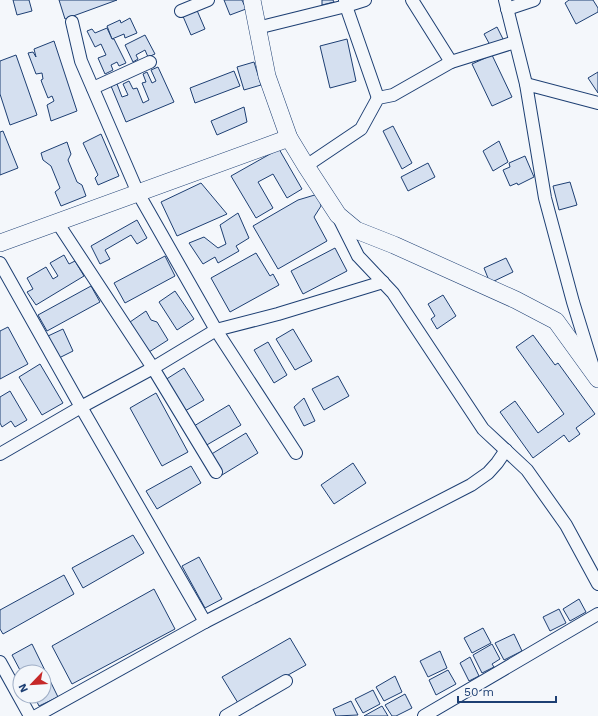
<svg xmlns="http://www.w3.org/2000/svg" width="598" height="716" viewBox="0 0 598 716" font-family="'Work Sans',sans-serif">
	<rect width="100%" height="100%" fill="#f4f7fb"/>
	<g fill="#d5e0f0" stroke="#1d3f73">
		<path d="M13 0H29L32 11 17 15Z"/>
		<path d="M59 0H117L65 19Z"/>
		<path d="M224 0H242L246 9 230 15Z"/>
		<path d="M322 0H333L334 2 322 5Z"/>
		<path d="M569 0H593L598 8V12L576 24 565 3Z"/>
		<path d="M196 8 205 29 191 35 182 14Z"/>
		<path d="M130 18 137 33 125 38 124 34 112 39 107 26 120 20 121 23Z"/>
		<path d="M497 27 503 39 490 45 484 34Z"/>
		<path d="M107 28 112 39H114L126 63 119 66 117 62 111 65 113 70 105 74 98 58 106 55 101 44 95 47 87 31 92 29 95 33Z"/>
		<path d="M145 35 155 54 148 57 145 50 136 55 138 59 133 62 125 45Z"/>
		<path d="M347 39 356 81 330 88 320 46Z"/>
		<path d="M54 41 77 111 51 121 47 105 54 101 52 96 48 98 42 83 41 80 43 79 42 73 36 74 28 53 33 52 36 57 34 49Z"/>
		<path d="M16 55 37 115 10 125 0 94V61Z"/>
		<path d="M492 55 512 97 492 106 472 64Z"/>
		<path d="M254 62 261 85 244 90 237 67Z"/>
		<path d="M158 67 174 102 126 122 111 86 117 84 122 97 128 95 123 84 129 81 133 89 137 88 143 103 149 100 142 83 146 82 143 74 147 72 152 83 156 81 151 70Z"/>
		<path d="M234 71 240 86 195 103 190 88Z"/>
		<path d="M598 72V93L588 78Z"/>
		<path d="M244 107 247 122 217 135 211 121Z"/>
		<path d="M393 126 412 163 402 169 383 131Z"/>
		<path d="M3 131 18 168 0 175V132Z"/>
		<path d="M101 134 119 176 98 185 95 178 98 175 83 143Z"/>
		<path d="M499 141 508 162 493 171 483 151Z"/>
		<path d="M67 142 71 154 68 160 77 182 82 185 86 196 61 206 55 192 60 188 51 166 43 160 41 153Z"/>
		<path d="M279 149 302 189 287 198 273 174 258 182 273 208 256 218 231 176Z"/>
		<path d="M525 156 534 177 518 185 517 183 510 186 503 170 510 167 509 163Z"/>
		<path d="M428 163 435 177 408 191 401 177Z"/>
		<path d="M570 182 577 205 559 210 553 186Z"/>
		<path d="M201 183 227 214 177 236 161 202Z"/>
		<path d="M318 194 321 206 314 217 327 241 278 269 253 226 298 200Z"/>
		<path d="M238 213 249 238 236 246 239 251 218 263 215 257 203 264 189 243 204 237 218 248 226 244 220 225Z"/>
		<path d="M137 220 147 238 137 244 131 235 105 250 110 259 100 264 91 246Z"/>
		<path d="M335 248 347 271 303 294 291 271Z"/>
		<path d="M256 253 270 276 273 274 279 285 230 312 211 278Z"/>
		<path d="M64 255 69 264 75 261 84 276 36 305 27 292 33 289 27 278 46 267 53 279 58 276 50 263Z"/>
		<path d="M165 256 175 276 125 303 114 283Z"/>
		<path d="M506 258 513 272 490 283 484 268Z"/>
		<path d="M91 286 100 302 47 331 38 315Z"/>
		<path d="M175 291 194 319 177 330 159 302Z"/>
		<path d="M443 295 456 316 437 329 431 319 435 316 428 304Z"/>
		<path d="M146 311 151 320 157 322 168 340 149 352 130 322Z"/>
		<path d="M8 327 28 364 0 379V331Z"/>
		<path d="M63 329 73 351 59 358 48 336Z"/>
		<path d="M293 329 312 361 295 370 276 339Z"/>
		<path d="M533 335 555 365 558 363 595 414 576 428 580 434 569 442 564 435 533 458 500 412 515 401 538 433 564 414 516 347Z"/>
		<path d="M268 342 287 375 274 383 254 350Z"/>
		<path d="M40 364 63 403 42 415 19 377Z"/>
		<path d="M184 368 204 400 185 411 165 380Z"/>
		<path d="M338 376 349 396 324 410 312 389Z"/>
		<path d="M10 391 27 420 15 427 11 421 2 427 0 423V397Z"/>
		<path d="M156 393 188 452 162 466 130 408Z"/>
		<path d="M304 398 315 421 304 426 294 407Z"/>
		<path d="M229 405 241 425 205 446 194 426Z"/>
		<path d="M246 433 258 453 222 475 210 455Z"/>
		<path d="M353 463 366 483 334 504 321 485Z"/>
		<path d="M191 466 201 483 157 509 146 491Z"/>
		<path d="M133 535 144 553 83 588 72 568Z"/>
		<path d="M199 557 222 599 205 608 182 566Z"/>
		<path d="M64 575 74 594 3 634 0 629V610Z"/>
		<path d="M154 589 175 629 72 684 52 646Z"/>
		<path d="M579 599 586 612 570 621 563 609Z"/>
		<path d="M559 609 566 623 550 631 543 617Z"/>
		<path d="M483 628 491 643 472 653 464 638Z"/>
		<path d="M514 634 522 651 504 660 495 643Z"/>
		<path d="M290 638 306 665 238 703 222 677Z"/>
		<path d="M32 644 58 697 39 706 34 696H44V672H21L12 655Z"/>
		<path d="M492 644 500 659 492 664 494 667 482 673 473 655Z"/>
		<path d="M440 651 447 668 428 677 420 661Z"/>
		<path d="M470 657 479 676 469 681 460 663Z"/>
		<path d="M448 670 456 684 436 695 429 680Z"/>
		<path d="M395 676 402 692 384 701 376 687Z"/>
		<path d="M373 690 380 704 363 713 355 699Z"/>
		<path d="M405 694 412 708 396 716H392L385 705Z"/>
		<path d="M351 701 358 715 336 716 333 709Z"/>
		<path d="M382 706 388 716H364Z"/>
	</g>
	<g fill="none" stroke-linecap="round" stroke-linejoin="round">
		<g stroke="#1d3f73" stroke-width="14">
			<g id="street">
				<path d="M345 0 346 6 378 98"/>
				<path d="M412 0 451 62"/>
				<path d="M505 0 526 84"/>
				<path d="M507 9 534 0"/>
				<path d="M181 11 208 0"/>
				<path d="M72 22 81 61 138 193 216 330 296 453"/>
				<path d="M257 28 346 6 365 0"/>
				<path d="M93 88 150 62"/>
				<path d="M306 166 361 129 378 98 393 95 451 62 515 42"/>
				<path d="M340 220 358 256 393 293 483 429 527 470 566 525 598 584"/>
				<path d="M57 222 153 368 216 472"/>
				<path d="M0 263 81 407 205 622"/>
				<path d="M593 367 573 302 545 198 526 84 598 103"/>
				<path d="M0 454 81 407 153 368 216 330 278 314 383 282"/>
				<path d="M0 662 30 716"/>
				<path d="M36 716 205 622 471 485 488 473 497 463 506 450"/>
				<path d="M226 716 286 681"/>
				<path d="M424 716 598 614"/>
			</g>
		</g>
		<g stroke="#1d3f73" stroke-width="18">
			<g id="secondary">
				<path d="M252 0 267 76 289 138 306 166 338 215 356 230 394 245 516 300 556 321 598 379"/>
				<path d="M0 243 289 138"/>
			</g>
		</g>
		<use href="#street" stroke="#f4f7fb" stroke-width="12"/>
		<use href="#secondary" stroke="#f4f7fb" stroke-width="17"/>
	</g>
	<g transform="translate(32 684) rotate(245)"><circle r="19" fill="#f4f7fb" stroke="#9eadc5"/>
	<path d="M0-3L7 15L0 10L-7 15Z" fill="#c62828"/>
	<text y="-6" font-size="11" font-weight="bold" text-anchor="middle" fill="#1d3f73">N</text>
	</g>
	<path d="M458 696v6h98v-6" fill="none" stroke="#1d3f73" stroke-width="2"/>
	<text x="464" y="696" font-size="12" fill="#1d3f73" stroke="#f4f7fb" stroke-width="3" paint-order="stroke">50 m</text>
</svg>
